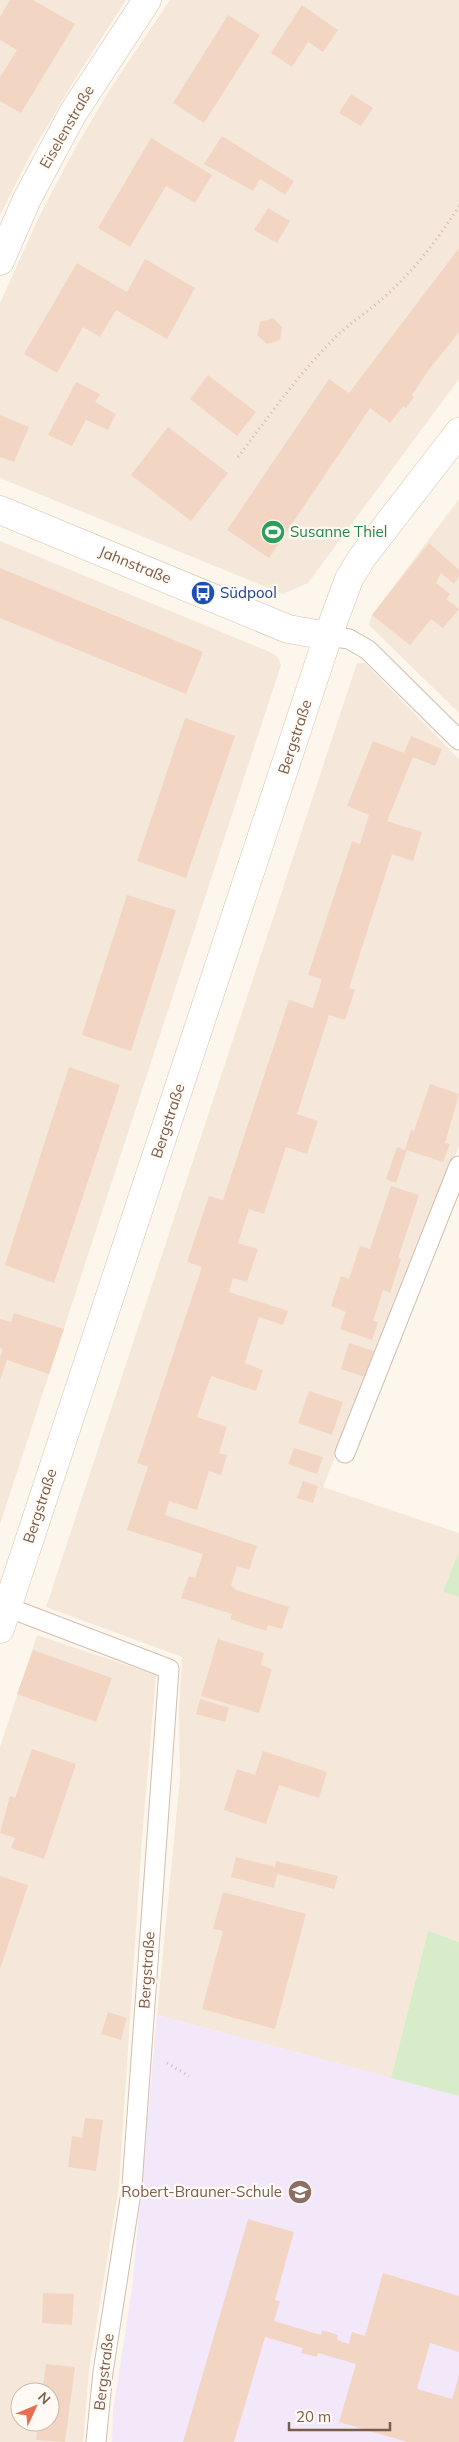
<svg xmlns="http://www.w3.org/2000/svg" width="459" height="2442" viewBox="0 0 459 2442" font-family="Mulish,sans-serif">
	<rect width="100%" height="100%" fill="#fdf6ec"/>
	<g fill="#f5e8da" fill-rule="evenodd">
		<path d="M0 0H126L72 84 32 152 0 215Z"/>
		<path d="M170 0H459V379L308 583 283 594 0 478V303L39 217 73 152 112 86Z"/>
		<path d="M459 499V713L369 625 372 615Z"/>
		<path d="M0 541 270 652 278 657 281 665 0 1524Z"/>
		<path d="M357 663H365L459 759V1146L323 1487 459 1533V1550L443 1592 459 1597V1942L428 1932 391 2078 157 2015 180 1778 179 1709 182 1657 46 1607Z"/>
		<path d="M37 1635 156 1675 142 1839 119 2186 89 2370 83 2442H0V1747ZM20 2392H50V2422H20Z"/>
	</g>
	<path fill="#f3e8fa" d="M157 2015 459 2096V2442H112L113 2411 132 2289Z"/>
	<g fill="#d8ecc9">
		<path d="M459 1550V1597L443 1592Z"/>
		<path d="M428 1931 459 1942V2096L391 2078Z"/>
	</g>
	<g fill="#f3d5c3">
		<path d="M10 0H33L75 24 21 113 0 101V77L17 50 0 40V17Z"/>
		<path d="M302 5 338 30 323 52 308 42 292 67 271 53Z"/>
		<path d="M228 15 260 35 204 123 173 103Z"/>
		<path d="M351 94 373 108 361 126 339 113Z"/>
		<path d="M222 136 294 181 285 195 260 179 253 191 204 164Z"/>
		<path d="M151 138 212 175 195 203 166 186 130 247 98 228Z"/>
		<path d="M268 208 290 221 277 243 254 230Z"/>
		<path d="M459 248V332L428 371 412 395 414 397 406 408 403 406 390 423 370 408 269 558 227 530 329 379 349 393Z"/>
		<path d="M145 259 195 288 167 339 116 310 100 337 83 327 57 373 24 354 77 263 127 292Z"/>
		<path d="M273 318 282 327 280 340 267 344 257 335 260 322Z"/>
		<path d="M208 375 256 412 237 436 190 399Z"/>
		<path d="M76 382 100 394 95 402 116 414 108 430 86 420 72 446 48 435Z"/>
		<path d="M0 415 29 427 14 462 0 457Z"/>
		<path d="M168 427 228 473 191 521 131 475Z"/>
		<path d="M429 543 459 570V576L454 584 441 573 436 583 450 594 446 599 459 609 443 628 431 619 410 645 372 615Z"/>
		<path d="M0 568 203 652 186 694 0 618Z"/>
		<path d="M185 718 235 736 186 878 137 861Z"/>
		<path d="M411 736 442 749 435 766 413 757 387 821 422 832 413 861 392 854 349 988 355 990 345 1020 329 1015 297 1114 318 1121 307 1154 286 1147 264 1214 249 1209 238 1243 258 1249 247 1282 233 1278 229 1292 288 1311 283 1325 259 1317 245 1363 263 1370 256 1391 211 1376 197 1417 227 1427 219 1453 227 1455 221 1475 209 1471 197 1510 169 1501 165 1515 257 1546 249 1570 237 1566 231 1585 236 1590 289 1607 282 1629 268 1625 266 1631 230 1619 232 1614 181 1598 189 1576 195 1578 203 1554 127 1530 148 1467 137 1463 202 1267 187 1262 209 1196 223 1200 289 1000 313 1008 322 979 308 975 352 841 360 844 369 815 347 806 373 741 404 753Z"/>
		<path d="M127 895 176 910 131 1051 82 1035Z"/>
		<path d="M69 1067 120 1085 54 1283 5 1265Z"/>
		<path d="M430 1084 459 1094 445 1143 450 1144 443 1162 407 1150 396 1183 386 1179 397 1147 405 1150 411 1130 414 1131Z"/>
		<path d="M391 1186 419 1195 398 1258 401 1259 390 1293 383 1290 373 1321 378 1322 372 1340 340 1329 346 1312 331 1306 341 1276 349 1279 360 1246 370 1249Z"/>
		<path d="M14 1313 64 1329 49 1374 7 1360 0 1380V1357L3 1349 0 1348V1319L11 1322Z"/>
		<path d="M349 1343 374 1351 365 1377 341 1369Z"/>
		<path d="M309 1391 343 1402 332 1435 298 1423Z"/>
		<path d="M294 1448 323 1457 317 1474 288 1464Z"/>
		<path d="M303 1481 318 1486 313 1503 297 1498Z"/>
		<path d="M218 1639 264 1653 261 1665 272 1669 259 1713 201 1696Z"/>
		<path d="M33 1650 112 1678 96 1722 17 1694Z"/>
		<path d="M200 1699 229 1708 225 1722 196 1714Z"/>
		<path d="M32 1749 76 1764 44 1859 11 1848 15 1838 0 1833 10 1796 15 1798Z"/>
		<path d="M263 1751 327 1772 319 1798 279 1785 266 1824 224 1810 237 1769 255 1775Z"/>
		<path d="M236 1857 275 1867 276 1861 338 1876 334 1889 277 1874 274 1888 231 1877Z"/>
		<path d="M0 1876 28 1885 0 1969Z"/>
		<path d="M223 1892 306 1914 275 2029 202 2009 223 1931 213 1929Z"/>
		<path d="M108 2012 127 2018 121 2040 101 2034Z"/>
		<path d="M85 2118 103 2120 96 2171 68 2167 72 2136 82 2138Z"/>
		<path d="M248 2219 294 2232 275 2300 280 2301 274 2321 321 2335 322 2330 338 2335 337 2340 349 2344 352 2332 365 2336 383 2273 459 2296V2352L430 2343 417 2389 452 2399 459 2375V2442H407L339 2422 356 2364 318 2353 317 2357 301 2353 303 2348 265 2337 234 2442H183Z"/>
		<path d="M43 2293 74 2294 72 2325 42 2323Z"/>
		<path d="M46 2364 75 2367 65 2442 36 2440 38 2422H50V2392H42Z"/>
	</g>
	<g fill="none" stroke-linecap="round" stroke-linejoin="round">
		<g stroke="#d1beb0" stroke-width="21">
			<g id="lane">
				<path d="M328 636 349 639 368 650 459 740"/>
				<path d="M345 1453 459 1166"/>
				<path d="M7 1607 169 1669 132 2186 103 2372 96 2442"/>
			</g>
		</g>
		<g stroke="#d1beb0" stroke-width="29">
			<g id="street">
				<path d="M0 261 27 199 73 113 147 0"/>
				<path d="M0 510 288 629 328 636"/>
			</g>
		</g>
		<g stroke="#d6c0b0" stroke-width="29">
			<path id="secondary" d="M0 1629 328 636 349 579 361 559 459 432"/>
		</g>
		<g stroke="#d9b8a5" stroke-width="3" stroke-dasharray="1 4" stroke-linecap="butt">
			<path d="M238 457C270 415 301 370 340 333 357 318 377 305 393 289 419 264 440 236 459 206"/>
			<path d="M167 2063 189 2076"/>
		</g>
		<use href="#lane" stroke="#fff" stroke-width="19"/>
		<use href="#street" stroke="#fff" stroke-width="28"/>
		<use href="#secondary" stroke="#fff" stroke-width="28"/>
	</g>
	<defs>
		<g id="stadium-disc" transform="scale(1.25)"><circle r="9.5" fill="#2e9e5b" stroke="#fffaf3"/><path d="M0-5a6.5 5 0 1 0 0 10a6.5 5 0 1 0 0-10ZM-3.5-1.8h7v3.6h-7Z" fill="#fff"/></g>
		<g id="bus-disc" transform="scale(1.25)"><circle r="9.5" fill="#1a4fb4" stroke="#fffaf3"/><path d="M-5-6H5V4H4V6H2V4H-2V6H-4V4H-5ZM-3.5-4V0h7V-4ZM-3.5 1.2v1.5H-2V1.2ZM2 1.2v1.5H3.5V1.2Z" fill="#fff"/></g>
		<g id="school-disc" transform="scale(1.25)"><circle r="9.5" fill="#8d6e63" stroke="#fffaf3"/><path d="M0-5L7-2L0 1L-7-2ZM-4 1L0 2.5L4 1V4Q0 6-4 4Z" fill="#fff"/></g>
	</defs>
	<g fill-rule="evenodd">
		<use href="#stadium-disc" x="273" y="532"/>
		<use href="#bus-disc" x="203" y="593"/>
		<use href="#school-disc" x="300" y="2192"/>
	</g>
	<g text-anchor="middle" stroke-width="4.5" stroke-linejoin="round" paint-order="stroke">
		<g font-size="15" fill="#7a5c4d" stroke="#fffaf3">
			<text transform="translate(67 127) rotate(-60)" y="5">Eiselenstraße</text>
			<text transform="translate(135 565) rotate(22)" y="5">Jahnstraße</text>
			<text transform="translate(295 737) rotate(-72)" y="5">Bergstraße</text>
			<text transform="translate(168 1121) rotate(-72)" y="5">Bergstraße</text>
			<text transform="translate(40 1506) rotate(-72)" y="5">Bergstraße</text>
			<text transform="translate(147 1970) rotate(-86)" y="5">Bergstraße</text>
			<text transform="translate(104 2372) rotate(-83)" y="5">Bergstraße</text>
		</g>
		<g font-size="15" fill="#27864d" stroke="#fffaf3" text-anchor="start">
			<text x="290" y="537">Susanne Thiel</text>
		</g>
		<g font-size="15" fill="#164399" stroke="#fffaf3" text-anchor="start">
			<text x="220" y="598">Südpool</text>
		</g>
		<g font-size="15" fill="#785e54" stroke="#fffaf3" text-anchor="end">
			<text x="282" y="2197">Robert-Brauner-Schule</text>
		</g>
	</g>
	<g transform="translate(35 2407) rotate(46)"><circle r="24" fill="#fffaf3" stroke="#cabbb1"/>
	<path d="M0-4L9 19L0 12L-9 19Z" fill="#e76f51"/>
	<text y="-8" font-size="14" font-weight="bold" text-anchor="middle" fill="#7a5c4d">N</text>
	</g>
	<path d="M289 2422v8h101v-8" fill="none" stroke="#7a5c4d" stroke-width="2.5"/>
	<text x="296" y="2422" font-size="15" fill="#7a5c4d" stroke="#fffaf3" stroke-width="4" paint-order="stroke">20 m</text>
</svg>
